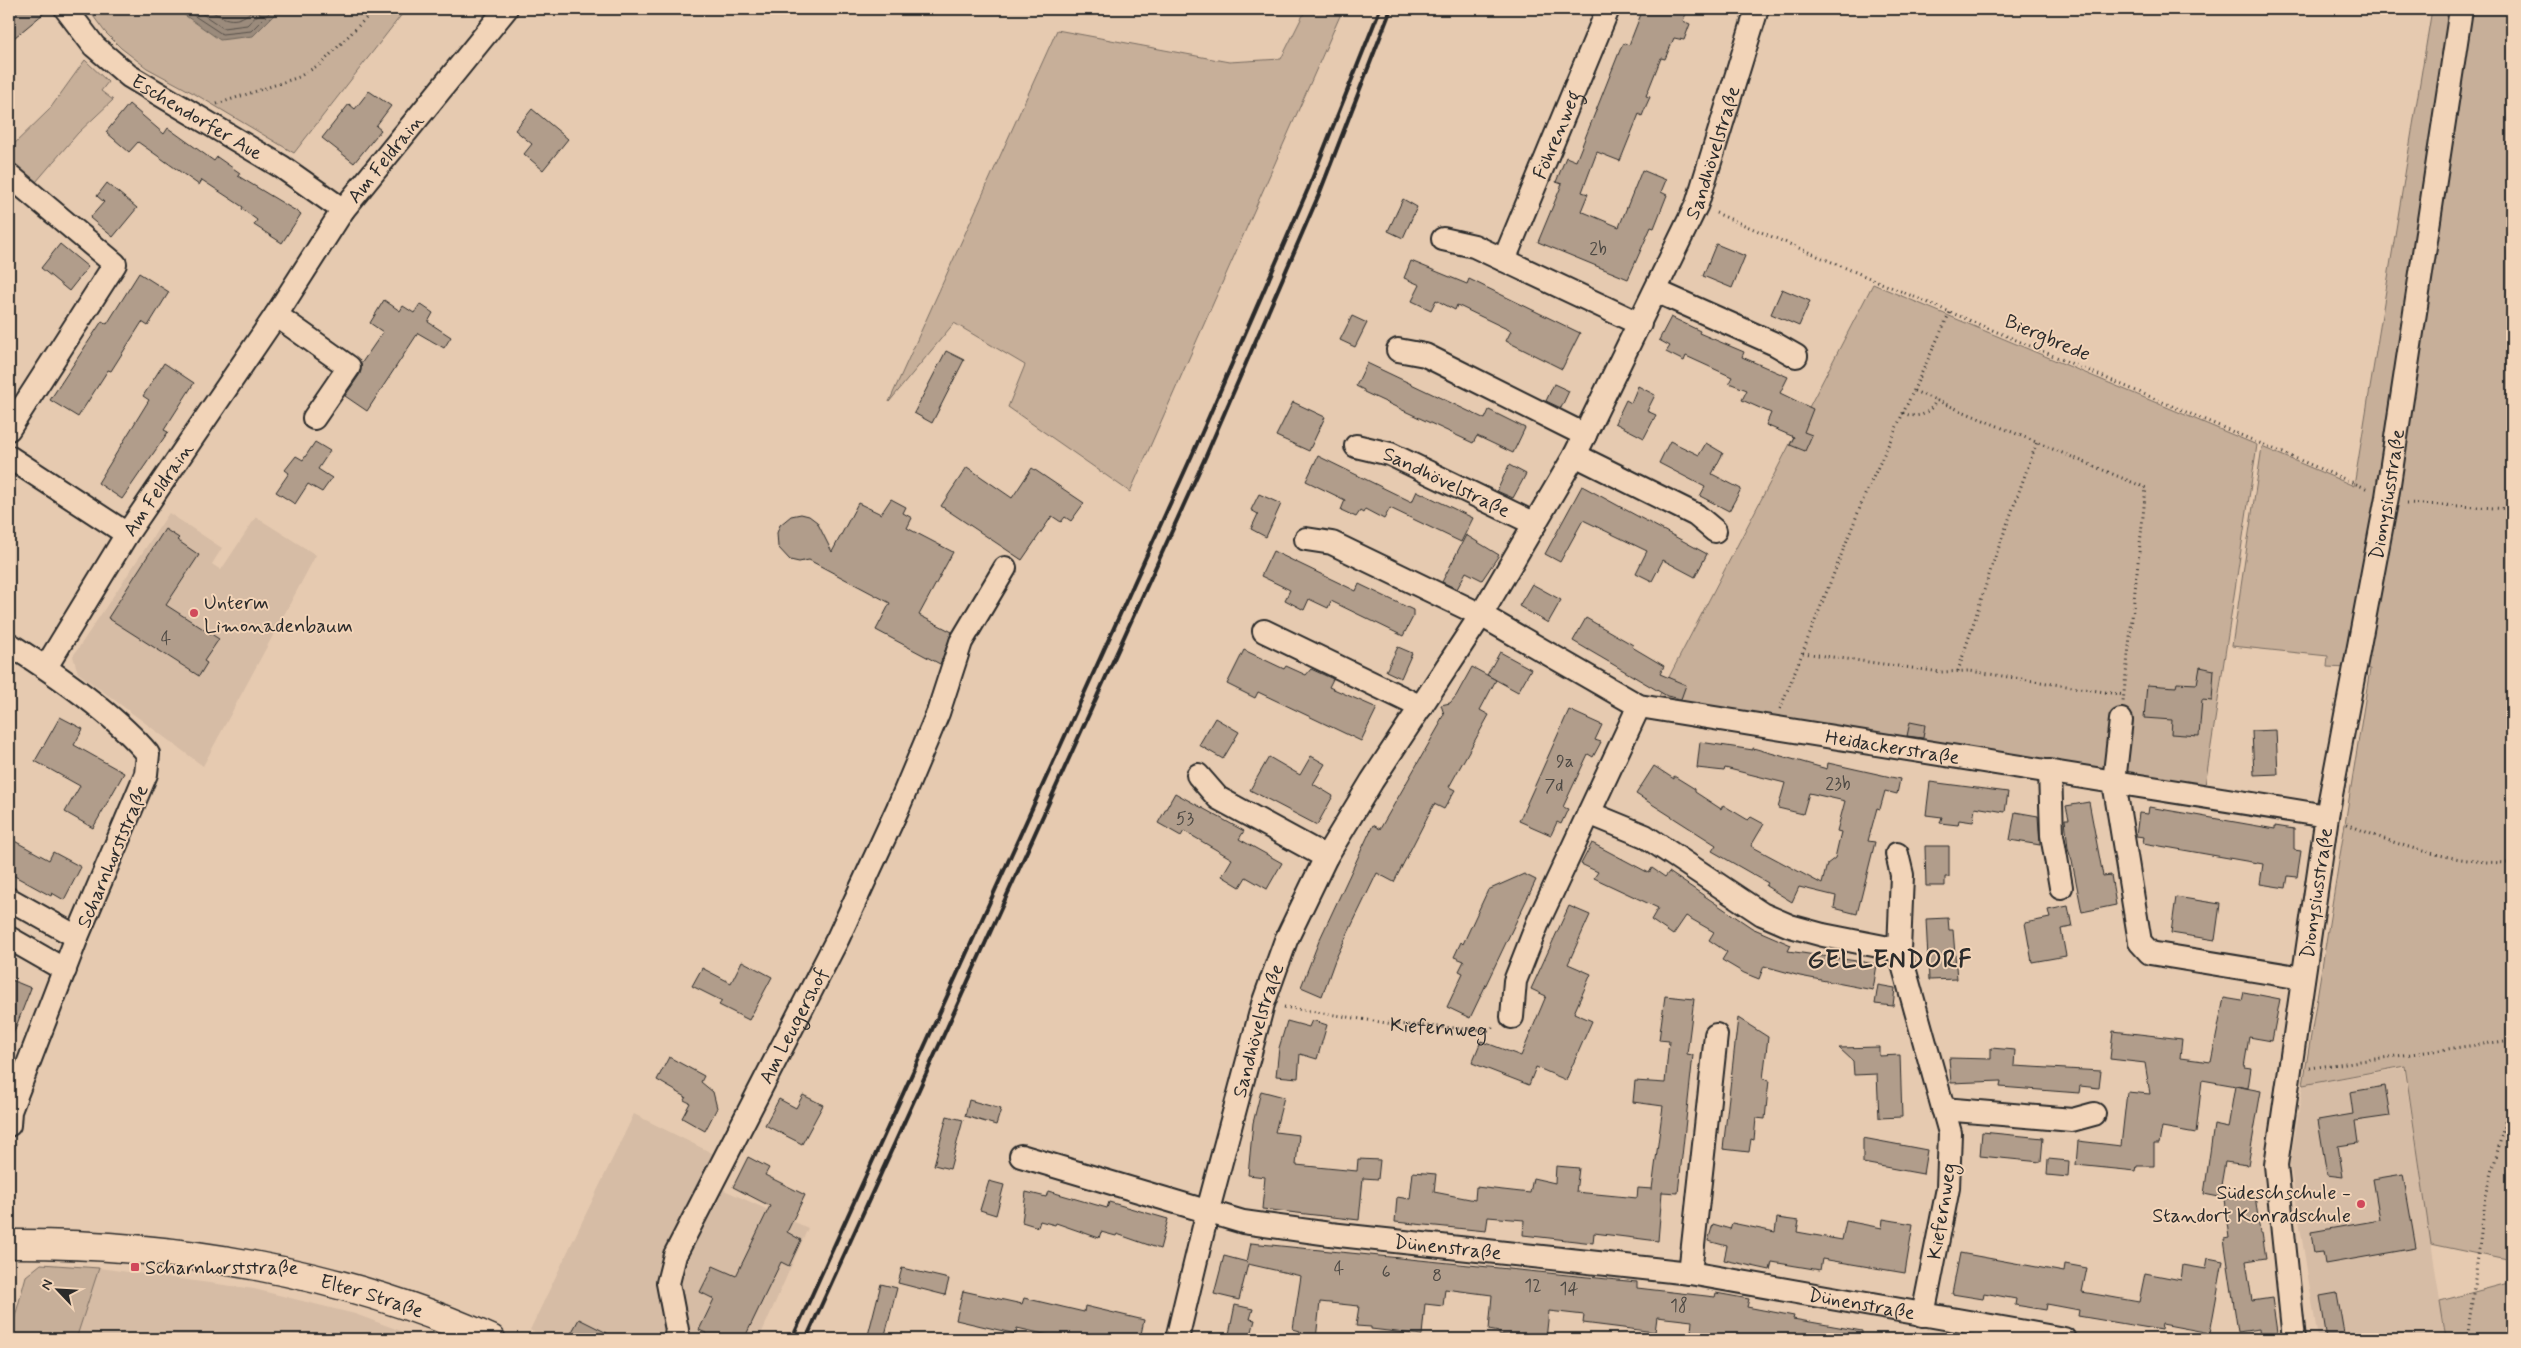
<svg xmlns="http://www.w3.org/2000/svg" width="2521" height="1348" viewBox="0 0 2521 1348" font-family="Mynerve,sans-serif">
	<rect width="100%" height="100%" fill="#e6cab0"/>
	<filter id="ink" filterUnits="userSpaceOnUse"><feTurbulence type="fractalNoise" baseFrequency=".02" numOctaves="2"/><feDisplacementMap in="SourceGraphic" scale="10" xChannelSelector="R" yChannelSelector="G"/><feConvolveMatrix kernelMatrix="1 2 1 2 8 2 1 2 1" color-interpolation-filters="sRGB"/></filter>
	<g filter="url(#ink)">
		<g fill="#d6bca5">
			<path d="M169 513 222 548 212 564 221 570 256 517 316 555 203 766 78 673 73 656Z"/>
			<path d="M2404 1068 2446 1339H2318L2290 1164 2303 1085Z"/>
			<path d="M634 1114 720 1157 722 1189 808 1228 759 1339H549L530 1330Z"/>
			<path d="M99 1268 254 1289 355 1314 423 1339H76Z"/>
		</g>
		<g fill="#c7af99" stroke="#796d62">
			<path d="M88 9H406L294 153 195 94 147 68 121 48 105 32Z"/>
			<path d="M1306 9H1343L1130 492 1008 407 1025 365 954 323 889 402 1057 30 1229 62 1281 59Z"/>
			<path d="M2432 9H2512V1261L2431 1244 2405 1066 2303 1085 2370 669 2327 667 2328 656 2232 646 2262 447 2354 486Z"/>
			<path d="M85 60 108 82 101 91 113 100 78 133 36 182 9 161V149L49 110Z"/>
			<path d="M1873 284 2257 445 2204 792 1655 704Z"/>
			<path d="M41 1264 99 1268 76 1339H9L26 1276Z"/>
			<path d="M2512 1282V1339H2446L2440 1301Z"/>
		</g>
		<path fill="#9b8b7b" stroke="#6e655b" d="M176 9H280L253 36 220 40Z"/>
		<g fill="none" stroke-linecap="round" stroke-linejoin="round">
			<g stroke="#58514b" stroke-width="1">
				<path d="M184 9 222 34 251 31 273 9"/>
				<path d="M195 9 223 28 247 25 264 9"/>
				<path d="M208 9C226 21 237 25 254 9"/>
			</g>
		</g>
		<g fill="#b19d8b" stroke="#2b2b2b">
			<path d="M9 9H49L9 42Z"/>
			<path d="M1643 9H1688L1683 21 1690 24 1684 40 1674 38 1665 59 1661 58 1646 96 1650 97 1646 106 1642 116 1639 114 1620 161 1597 152 1582 192 1588 194 1581 211 1619 227 1642 170 1666 180 1661 192 1667 195 1654 228 1651 227 1628 279 1538 242 1562 184 1556 182 1566 157 1576 161 1620 50 1624 43 1629 45Z"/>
			<path d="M369 91 391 106 376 126 381 130 354 163 322 138 349 104 355 109Z"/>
			<path d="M129 104 164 134 168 128 214 161 217 157 240 173 238 176 301 214 282 243 254 225 257 220 242 209 243 207 202 180 199 185 138 142 129 152 106 132Z"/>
			<path d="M532 109 568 139 543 170 524 154 532 144 515 130Z"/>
			<path d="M107 183 137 208 113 237 90 218 104 202 97 196Z"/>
			<path d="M1403 199 1417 207 1403 238 1388 231Z"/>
			<path d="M60 244 88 267 69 291 41 268Z"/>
			<path d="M1716 244 1745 256 1732 288 1703 276Z"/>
			<path d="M1411 261 1467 284 1469 279 1580 333 1562 369 1506 341 1511 331 1457 305 1455 310 1436 300 1431 310 1412 301 1420 285 1404 278Z"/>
			<path d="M139 273 169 292 148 326 142 322 111 371 108 370 78 417 50 400 102 321 107 324Z"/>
			<path d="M1782 289 1810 301 1799 326 1771 314Z"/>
			<path d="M384 300 400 311 403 306 414 313 420 304 433 313 428 322 451 337 444 348 418 333 367 411 345 396 360 374 361 364 383 332 370 323Z"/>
			<path d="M1352 316 1367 323 1355 347 1340 340Z"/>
			<path d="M1671 317 1700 331 1699 333 1744 352 1742 357 1788 377 1780 393 1813 409 1804 432 1812 435 1805 451 1790 445 1794 437 1766 425 1771 413 1742 400 1747 390 1729 383 1732 377 1686 356 1684 361 1666 352 1670 346 1659 340Z"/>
			<path d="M946 351 964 360 932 423 914 413Z"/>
			<path d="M164 363 194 383 164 430 168 432 122 499 98 483 149 400 143 396Z"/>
			<path d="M1367 363 1485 419 1489 410 1525 428 1513 453 1477 436 1473 443 1364 392V390L1356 386Z"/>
			<path d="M1554 384 1569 391 1561 408 1546 401Z"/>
			<path d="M1638 386 1655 395 1647 411 1656 415 1644 438 1615 423 1626 400 1631 403Z"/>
			<path d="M1293 402 1325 417 1309 451 1276 436Z"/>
			<path d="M1670 441 1699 455 1706 443 1723 453 1712 474 1741 489 1729 511 1700 496 1705 487 1659 463Z"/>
			<path d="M315 442 330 451 318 469 332 478 322 492 308 484 295 504 276 492 289 473 285 470 296 456 303 460Z"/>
			<path d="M1318 456 1412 502 1417 491 1473 518 1461 542 1390 508 1384 519 1365 509 1363 513 1360 511 1356 517 1341 510 1345 500 1306 481Z"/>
			<path d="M1509 465 1526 474 1513 498 1497 491Z"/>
			<path d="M967 467 1012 498 1032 468 1084 503 1071 521 1065 517 1061 522 1052 516 1022 560 941 506Z"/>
			<path d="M1582 486 1707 554 1695 577 1663 560 1652 581 1636 573 1647 551 1583 520 1560 562 1545 554Z"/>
			<path d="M1259 494 1281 504 1266 537 1251 529 1258 514 1251 510Z"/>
			<path d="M891 499 906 507 903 513 912 518 907 528 953 552 919 615 952 632 940 664 876 630 890 603 809 560 799 562 790 560 778 547 777 533 780 525 791 516 801 514 809 516 817 522 832 552 858 503 881 514Z"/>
			<path d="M165 529 179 538 177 540 199 555 166 605 219 639 204 661 207 663 199 676 108 618Z"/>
			<path d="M1466 535 1499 555 1482 580 1466 572 1457 589 1442 582Z"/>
			<path d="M1273 551 1356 591 1359 584 1413 610V617L1403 636 1331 601 1328 608 1309 599 1304 610 1285 600 1290 590 1261 576Z"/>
			<path d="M1532 584 1561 600 1548 623 1519 606Z"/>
			<path d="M1586 618 1633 645 1632 647 1664 666 1660 674 1686 685 1681 699 1667 696 1573 641Z"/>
			<path d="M1398 647 1412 653 1401 678 1386 671Z"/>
			<path d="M1244 650 1284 669 1286 666 1306 675 1311 669 1333 679 1329 687 1377 708 1361 741 1258 692 1255 698 1227 684Z"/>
			<path d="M1500 652 1531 669 1518 692 1487 675Z"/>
			<path d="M1472 667 1496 680 1480 710 1489 715 1449 787 1455 790 1444 809 1434 804 1394 882 1377 873 1335 960 1322 996 1301 987 1319 941 1373 825 1380 829 1440 724 1439 723 1444 714 1441 705 1450 703 1456 696Z"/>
			<path d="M2200 667 2214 670 2212 701 2202 700 2199 736 2171 734 2172 720 2144 718 2147 685 2176 687 2177 683 2197 684Z"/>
			<path d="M1569 710 1602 725 1595 740 1601 742 1593 757 1588 754 1563 807 1568 809 1561 824 1557 822 1551 835 1519 821Z"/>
			<path d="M60 717 83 729 74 745 124 773 93 828 65 812 80 786 35 761Z"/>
			<path d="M1215 718 1239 732 1223 759 1199 745Z"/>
			<path d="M1910 722 1925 725 1923 738 1907 736Z"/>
			<path d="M2276 730 2278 774 2254 775 2252 731Z"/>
			<path d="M1700 742 1753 750V748L1827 769 1828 763 1900 779 1897 794 1885 791 1880 809 1877 808 1868 841 1875 842 1857 914 1834 908 1836 896 1799 887 1792 902 1766 886 1768 883 1712 851 1716 845 1636 794 1654 766 1674 779V776L1695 789V792L1721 809 1723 805 1748 820 1751 817 1764 824 1751 846 1822 884 1827 864 1835 858 1841 832 1837 831 1845 801 1809 793 1803 814 1778 808 1785 783 1725 768 1724 771 1697 768Z"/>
			<path d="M1311 756 1325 764 1313 784 1333 796 1317 825 1250 790 1269 757 1300 775Z"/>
			<path d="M1930 782 2008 792 2005 812 1975 807 1973 822 1959 820 1958 825 1940 823 1942 817 1926 815Z"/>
			<path d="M1175 793 1244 831 1239 839 1282 863 1267 889 1246 877 1240 887 1222 876 1232 859 1184 831 1181 836 1158 823Z"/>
			<path d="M2089 802 2103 876 2111 875 2116 905 2082 912 2072 861 2068 849 2065 819H2069L2066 806Z"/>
			<path d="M2149 807 2275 829V826L2294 829V850L2301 851 2297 877 2288 876 2286 888 2260 884 2263 864 2143 843 2144 837 2136 836 2139 813 2148 814Z"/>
			<path d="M2015 812 2038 816 2040 845 2010 840Z"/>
			<path d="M9 838 49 860 53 852 81 867 64 900 52 893 51 896 9 873Z"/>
			<path d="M1592 843 1649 873 1652 868 1665 877 1669 872 1752 928 1791 945 1788 951 1877 964 1873 990 1800 976 1764 966 1759 979 1744 973 1722 960 1727 952 1709 940 1714 932 1686 916 1673 935 1651 920 1658 908 1594 878 1598 872 1581 864Z"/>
			<path d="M1925 846H1949V877H1945V886H1926Z"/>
			<path d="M1524 874 1536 880 1470 1018 1447 1007 1463 973 1459 971 1464 961 1454 957 1461 942 1463 944 1488 890Z"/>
			<path d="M2176 897 2220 904 2215 940 2171 933Z"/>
			<path d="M1569 906 1590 915 1568 964 1591 974 1574 1013 1592 1021 1566 1080 1536 1067 1529 1085 1472 1063 1481 1041 1521 1056 1546 996 1531 989Z"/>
			<path d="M2068 906 2072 927 2061 929 2066 956 2032 962 2025 923 2050 918 2048 910Z"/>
			<path d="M1948 918 1949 930H1953L1957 979 1929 980 1926 919Z"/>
			<path d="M742 961 772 977 749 1020 719 1005 722 1001 692 986 702 968 731 983Z"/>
			<path d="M9 979 31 988 10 1042H9Z"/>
			<path d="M1878 985 1895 988 1893 1006 1875 1004Z"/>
			<path d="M2244 992 2280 999 2272 1041 2249 1037 2244 1067 2251 1068 2248 1088 2202 1080 2196 1133 2162 1127 2159 1144H2154V1166H2137L2136 1171 2076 1165 2078 1141 2121 1146 2127 1092 2150 1094 2145 1063 2110 1059 2113 1031 2182 1039 2180 1058 2211 1062 2224 998 2242 1001Z"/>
			<path d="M1665 996 1694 999 1687 1054 1693 1055 1678 1193 1662 1192 1658 1241 1594 1233 1593 1243 1523 1235 1524 1220 1488 1217 1486 1231 1395 1222 1397 1197 1410 1199 1413 1172 1436 1174 1434 1192 1475 1200 1476 1187 1530 1193 1533 1178 1555 1183 1556 1166 1579 1168 1576 1192 1637 1198 1638 1188 1652 1189 1663 1106 1633 1102 1635 1081 1665 1083 1669 1041 1659 1040Z"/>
			<path d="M1738 1018 1768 1037 1763 1079 1769 1080 1765 1119 1756 1118 1754 1140 1751 1139 1749 1152 1723 1149Z"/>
			<path d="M1312 1020 1327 1025 1317 1059 1300 1054 1298 1078 1276 1076 1279 1048 1287 1021 1309 1027Z"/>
			<path d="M1879 1047V1056L1900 1055 1902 1117 1879 1118 1877 1074 1854 1075 1853 1061 1839 1048Z"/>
			<path d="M1991 1048 2015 1050 2014 1066 2101 1071 2099 1088 2080 1086 2079 1093 2000 1087 2001 1081 1951 1083 1949 1058 1991 1059Z"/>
			<path d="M669 1057 704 1076 701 1082 713 1092 717 1108 705 1131 682 1118 690 1103 684 1100 686 1097 657 1080Z"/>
			<path d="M2235 1086 2261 1091 2248 1165 2225 1162 2219 1197 2204 1194 2214 1125 2228 1128Z"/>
			<path d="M2385 1086 2390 1116 2355 1121 2358 1143 2338 1146 2343 1177 2327 1175 2318 1120 2353 1114 2350 1092Z"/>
			<path d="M1261 1091 1284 1097 1275 1132 1299 1135 1296 1165 1357 1171 1358 1159 1380 1160 1378 1179 1363 1178 1359 1220 1262 1209 1265 1177 1248 1175 1253 1123Z"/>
			<path d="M803 1095 823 1105 802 1144 765 1125 779 1099 796 1108Z"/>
			<path d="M969 1100 1001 1109 996 1125 965 1116Z"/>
			<path d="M947 1116 963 1120 950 1169 934 1165Z"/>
			<path d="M1982 1132 2043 1138 2041 1162 1980 1156Z"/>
			<path d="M1863 1138 1927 1150 1923 1174 1863 1163Z"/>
			<path d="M748 1157 769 1168 765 1175 805 1195 787 1232 801 1240 789 1266 781 1262 744 1339H708L706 1333 699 1330 714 1299 700 1292 713 1266 736 1276 770 1206 733 1187Z"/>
			<path d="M2048 1159 2069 1161 2068 1177 2047 1175Z"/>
			<path d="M2403 1174 2416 1248 2325 1264 2323 1252 2314 1253 2311 1232 2380 1220 2373 1179Z"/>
			<path d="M989 1181 1004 1185 996 1215 980 1210Z"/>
			<path d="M1048 1191 1107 1208 1109 1202 1168 1219 1160 1249 1117 1234 1116 1236 1101 1232 1099 1238 1056 1223 1055 1225 1040 1221 1038 1227 1022 1222 1026 1192 1046 1197Z"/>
			<path d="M2255 1195 2260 1233H2262L2266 1258 2246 1261 2252 1301 2272 1298 2278 1339H2260L2259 1329 2238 1332 2224 1239 2229 1238 2224 1199Z"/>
			<path d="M1777 1218 1799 1221 1797 1232 1842 1240 1846 1221 1882 1228 1883 1219 1913 1224 1905 1273 1822 1259 1820 1270 1772 1262 1770 1270 1724 1260 1727 1246 1708 1241 1713 1224 1730 1229 1732 1223 1775 1232Z"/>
			<path d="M1251 1243 1637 1282V1288L1715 1297 1716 1293 1749 1299 1747 1307 1794 1316 1793 1319 1862 1331V1339H1707L1708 1333 1691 1332 1692 1321 1657 1317 1655 1332 1583 1323 1584 1315 1549 1311 1546 1339 1499 1335V1332L1489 1330 1492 1295 1445 1289 1443 1306 1425 1304 1422 1335 1371 1329V1327L1356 1326 1359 1306 1320 1302 1316 1339H1298L1300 1331 1293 1329 1301 1276 1248 1264 1239 1300 1214 1294 1224 1256 1247 1262Z"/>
			<path d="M1960 1253 2064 1272 2065 1264 2087 1268 2082 1292 2139 1302 2145 1273 2181 1280 2183 1265 2206 1269 2208 1258 2223 1261 2210 1333 2162 1324 2161 1330 2078 1316 2079 1310 2047 1304 2046 1310 2015 1305 2016 1299 1984 1293 1983 1299 1952 1294Z"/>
			<path d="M902 1268 949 1279 945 1295 898 1283Z"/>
			<path d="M881 1284 897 1288 884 1339H867Z"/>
			<path d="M963 1291 1022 1304 1024 1298 1084 1312 1085 1306 1144 1320 1140 1339H1066L1017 1328 1016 1334 956 1320Z"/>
			<path d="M2337 1293 2345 1339H2327L2320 1296Z"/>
			<path d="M1235 1305 1253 1309 1250 1319 1255 1320 1250 1339H1228Z"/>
			<path d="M579 1319 619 1339H568Z"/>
		</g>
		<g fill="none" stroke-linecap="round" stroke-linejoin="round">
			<g stroke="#2b2b2b" stroke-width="26">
				<g id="minor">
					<path id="s2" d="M66 9 94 46 129 76 282 167 343 210"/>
					<path d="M9 175 115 264 9 429"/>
					<path d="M1443 239 1474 246 1640 324"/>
					<path id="s3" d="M1504 260 1608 9"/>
					<path d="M1656 291 1775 344 1796 356"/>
					<path d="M276 315 349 367 314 418"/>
					<path d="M1398 350 1425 355 1585 435"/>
					<path id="s4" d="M1356 446 1390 454 1535 524"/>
					<path d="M1575 455 1696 515 1715 531"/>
					<path d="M9 457 127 534"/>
					<path id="s5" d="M1306 539 1332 543 1481 615 1639 706 2327 816"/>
					<path d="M1264 631 1421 707"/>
					<path d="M9 644C53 672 115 714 148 754L146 774 77 937 10 1111 9 1125"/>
					<path id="s6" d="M46 667 127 534 276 315 343 210 506 9"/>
					<path d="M1639 706 1589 813 1645 836 1762 914 1790 926 1823 935 1899 950 1950 1133 1948 1188 1923 1315"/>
					<path d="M2121 720 2114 782 2140 942 2150 953 2303 978"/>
					<path d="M2050 771 2052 835 2061 887"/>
					<path d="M1198 775 1218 798 1326 857"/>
					<path d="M1897 854 1902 875 1899 950"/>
					<path d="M9 899 77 937"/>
					<path d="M9 938 65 970"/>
					<path d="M1512 1017 1515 981 1539 920 1589 813"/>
					<path d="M1943 1109 2072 1120 2094 1114"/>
					<path id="s7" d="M1021 1156 1243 1222 1330 1234 1690 1273 2064 1339"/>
					<path d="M1690 1273 1716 1035"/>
					<path id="s8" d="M675 1339 677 1330 668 1283 675 1255 838 938 898 808 938 713 961 642 1005 568"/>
					<path id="s9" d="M1177 1339 1208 1210 1263 1004 1286 940 1326 857 1372 781 1481 615 1575 455 1697 204 1757 9"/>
					<path id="s10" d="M2294 1339 2276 1165 2327 816 2387 497 2461 9"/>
				</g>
			</g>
			<g stroke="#2b2b2b" stroke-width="31">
				<g id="major">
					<path id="s11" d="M9 1244C173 1243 341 1271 491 1339"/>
				</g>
			</g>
			<g stroke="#2b2b2b" stroke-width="3" stroke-dasharray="1 4" stroke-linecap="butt">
				<path d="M217 104 299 77 322 63 375 9"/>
				<path d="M1716 213 2368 489"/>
				<path d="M1914 391 2146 488 2123 702"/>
				<path d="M1903 413C1917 419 1930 415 1936 400"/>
				<path d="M2407 503 2512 509"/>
				<path d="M1803 653 1941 672 1970 671 2124 695"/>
				<path d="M1958 671 1993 563 2037 442"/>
				<path d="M1780 709 1865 495 1950 312"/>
				<path d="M2347 824C2400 847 2453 863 2512 863"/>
				<path id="s1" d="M1284 1007 1393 1024 1488 1030 1495 1026"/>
				<path d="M2310 1068 2512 1040"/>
				<path d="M2467 1339 2486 1196 2510 1103 2512 1033"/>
			</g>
			<use href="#minor" stroke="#f2d4b8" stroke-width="22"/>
			<use href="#major" stroke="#f2d4b8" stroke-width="28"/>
			<g stroke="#2b2b2b" stroke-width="4">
				<path d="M792 1339 1193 453 1308 189 1380 9"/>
				<path d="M806 1339 1205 458 1320 192 1391 9"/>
			</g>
		</g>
	</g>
	<g fill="#d1495b" stroke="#f2d4b8" stroke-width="2">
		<circle cx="194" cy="613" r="5"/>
		<circle cx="2361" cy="1204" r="5"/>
		<rect x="130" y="1262" width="10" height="10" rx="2.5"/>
	</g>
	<g text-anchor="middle" stroke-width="4" stroke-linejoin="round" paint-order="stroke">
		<g font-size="18" fill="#4c4843">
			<text x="1598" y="254">2b</text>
			<text x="166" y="644">4</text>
			<text x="1565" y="767">9a</text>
			<text x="1838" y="789">23b</text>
			<text x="1554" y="791">7d</text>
			<text x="1185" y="824">53</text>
			<text x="1339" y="1274">4</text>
			<text x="1386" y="1277">6</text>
			<text x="1437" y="1281">8</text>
			<text x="1533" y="1291">12</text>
			<text x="1569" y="1294">14</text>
			<text x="1679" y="1311">18</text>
		</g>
		<g font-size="20" fill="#2b2b2b" stroke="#f2d4b8">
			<text dy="7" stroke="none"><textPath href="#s2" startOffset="172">Eschendorfer Aue</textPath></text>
			<text dy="7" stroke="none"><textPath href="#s3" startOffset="136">Föhrenweg</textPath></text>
			<text dy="7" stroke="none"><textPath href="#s9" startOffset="1312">Sandhövelstraße</textPath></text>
			<text dy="7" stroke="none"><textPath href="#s6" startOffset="612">Am Feldrain</textPath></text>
			<text transform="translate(2048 337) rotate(23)" y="7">Biergbrede</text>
			<text dy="7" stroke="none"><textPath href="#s4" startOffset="98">Sandhövelstraße</textPath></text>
			<text dy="7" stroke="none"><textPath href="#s6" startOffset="210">Am Feldrain</textPath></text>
			<text dy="7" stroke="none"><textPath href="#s10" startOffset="855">Dionysiusstraße</textPath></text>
			<text dy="7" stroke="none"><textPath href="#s5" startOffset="631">Heidackerstraße</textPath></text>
			<text transform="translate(112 856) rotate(-67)" y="7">Scharnhorststraße</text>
			<text dy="7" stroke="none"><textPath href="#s10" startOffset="450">Dionysiusstraße</textPath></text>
			<text dy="7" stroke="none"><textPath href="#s1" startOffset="156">Kiefernweg</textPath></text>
			<text dy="7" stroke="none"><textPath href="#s8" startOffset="344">Am Leugershof</textPath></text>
			<text dy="7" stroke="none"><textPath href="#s9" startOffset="319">Sandhövelstraße</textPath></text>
			<text transform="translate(1941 1211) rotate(-81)" y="7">Kiefernweg</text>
			<text dy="7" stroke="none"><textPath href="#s7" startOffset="438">Dünenstraße</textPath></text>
			<text dy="7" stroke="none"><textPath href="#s11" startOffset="368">Elter Straße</textPath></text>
			<text dy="7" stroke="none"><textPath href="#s7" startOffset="856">Dünenstraße</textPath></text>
		</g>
		<g font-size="20" fill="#2b2b2b" stroke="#f2d4b8" text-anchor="start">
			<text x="204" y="609">Unterm<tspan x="204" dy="23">Limonadenbaum</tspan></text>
			<text x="2351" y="1199" text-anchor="end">Südeschschule -<tspan x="2351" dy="23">Standort Konradschule</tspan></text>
			<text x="145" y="1274">Scharnhorststraße</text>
		</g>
		<g font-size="25" font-weight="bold" letter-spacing="1" fill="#2b2b2b" stroke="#f2d4b8">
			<text x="1890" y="967">GELLENDORF</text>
		</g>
	</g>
	<rect width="2521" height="1348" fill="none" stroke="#f2d4b8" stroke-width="30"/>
	<rect x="15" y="15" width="2491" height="1318" fill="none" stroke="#2b2b2b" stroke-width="2" filter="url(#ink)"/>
	<g transform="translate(58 1290) rotate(295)" stroke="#f2d4b8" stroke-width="4" paint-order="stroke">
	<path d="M0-4L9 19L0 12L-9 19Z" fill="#2b2b2b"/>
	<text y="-8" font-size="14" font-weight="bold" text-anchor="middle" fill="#2b2b2b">N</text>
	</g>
</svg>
